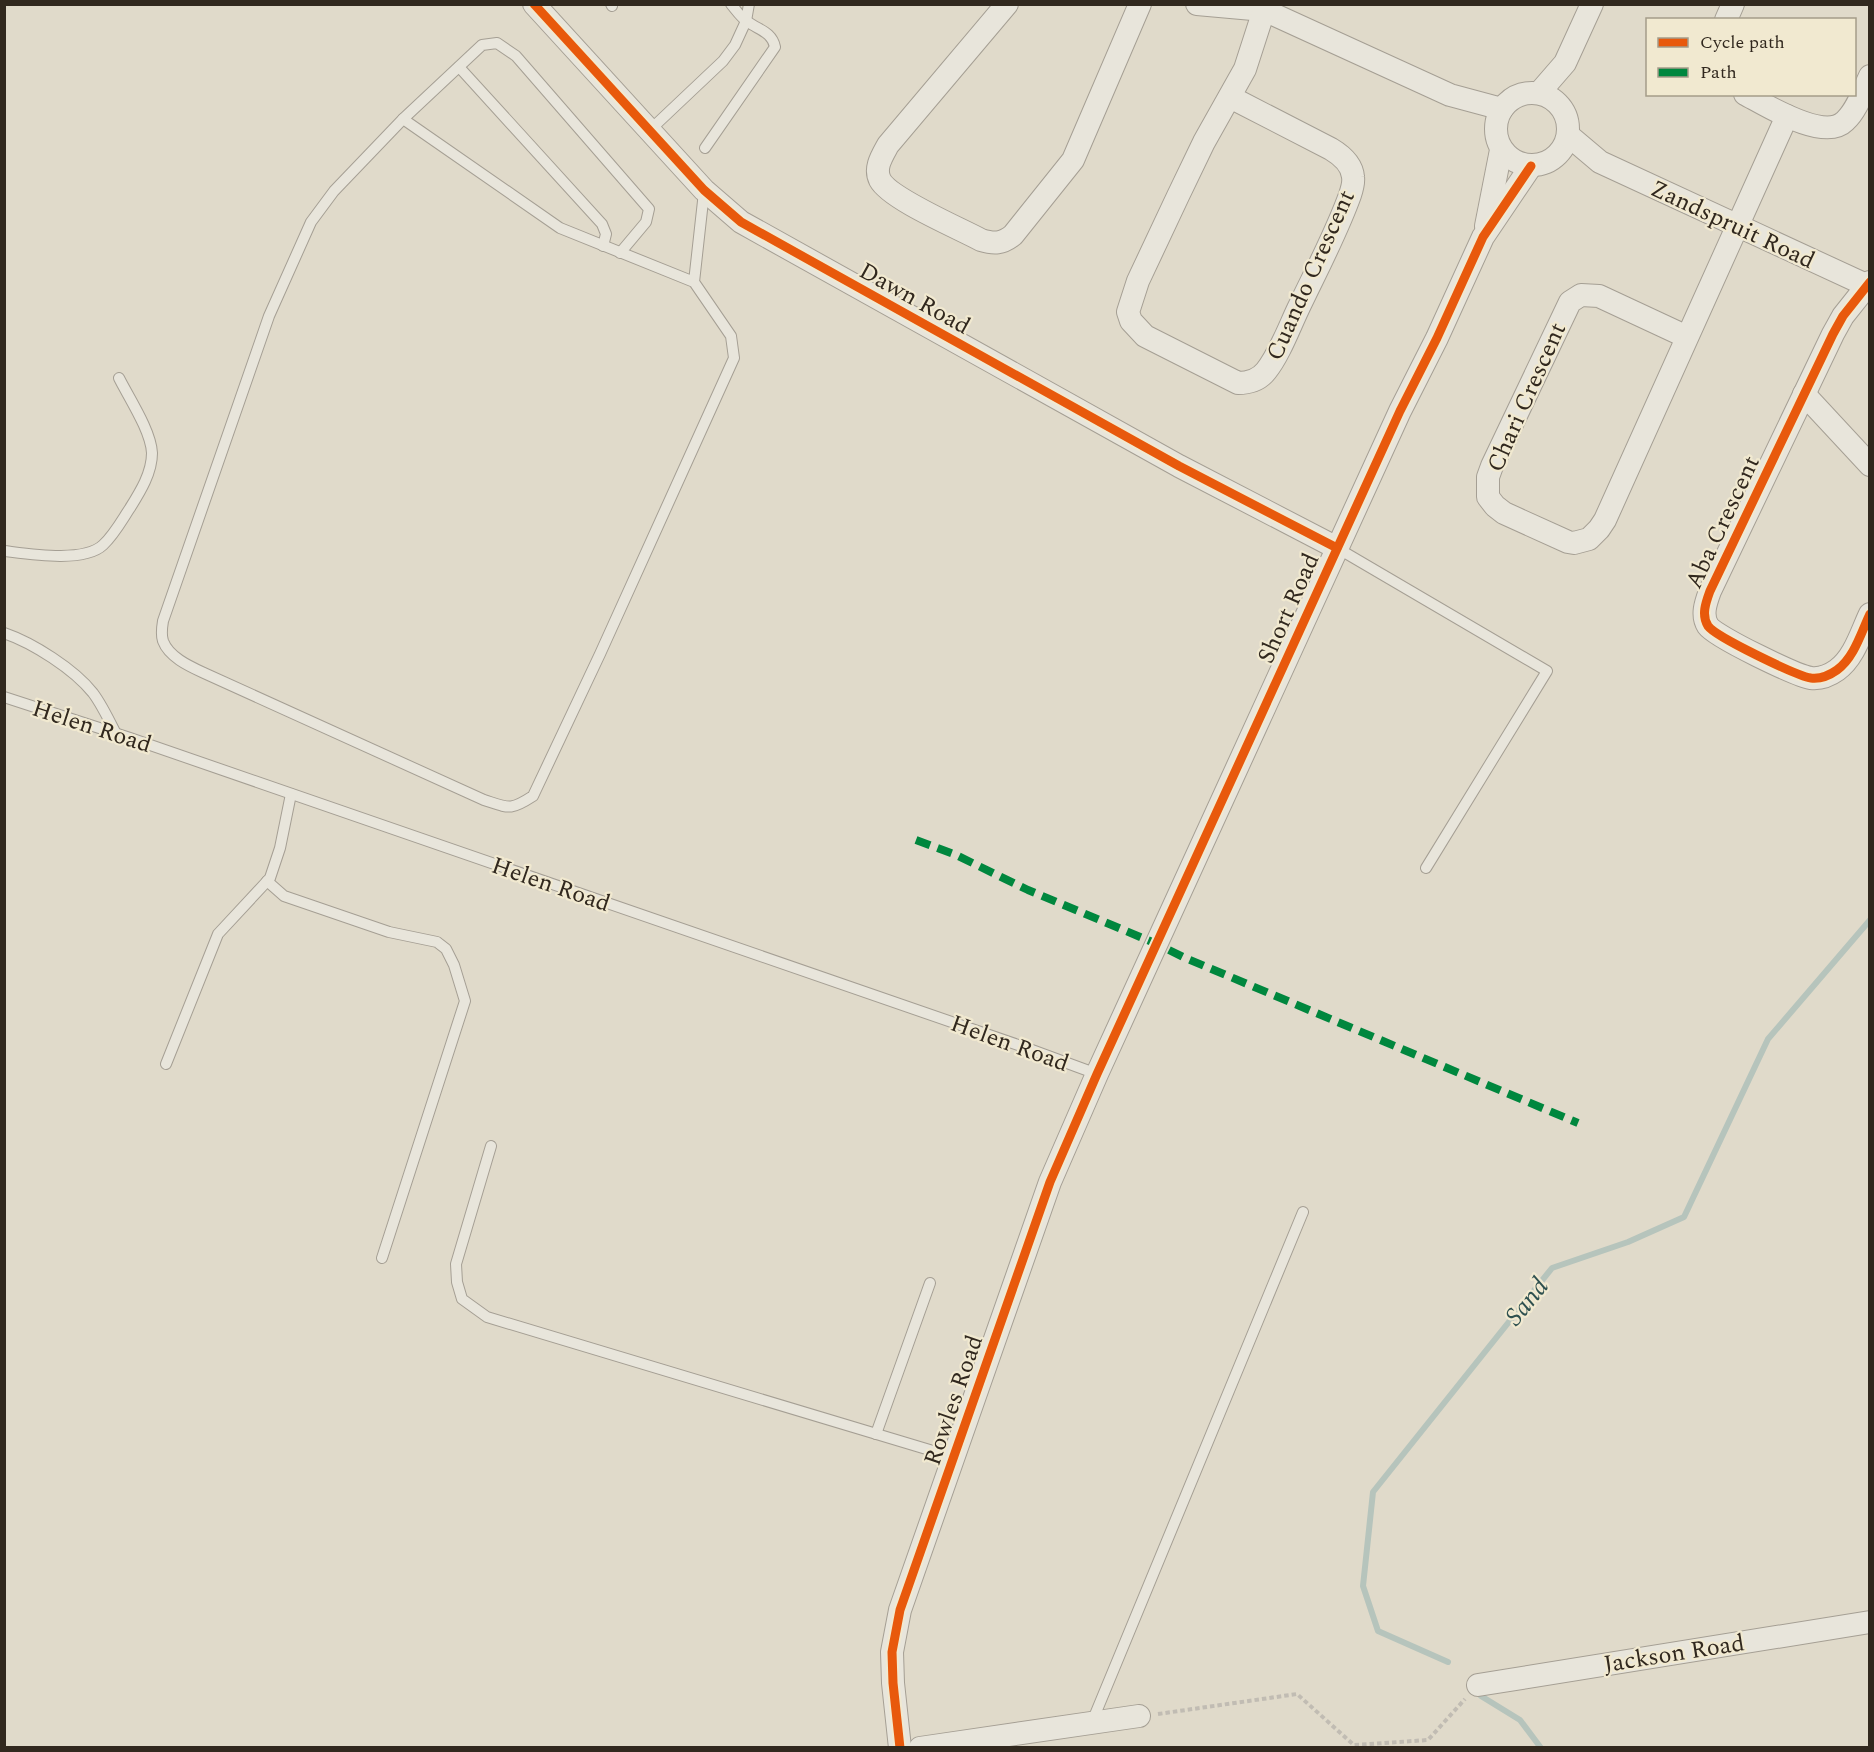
<svg xmlns="http://www.w3.org/2000/svg" width="1874" height="1752" viewBox="0 0 1874 1752" font-family="Spectral,serif">
	<rect width="100%" height="100%" fill="#e0daca"/>
	<g fill="none" stroke-linecap="round" stroke-linejoin="round">
		<g stroke="#b6c4bc" stroke-width="6">
			<path d="M1448 1662 1378 1631 1363 1586 1373 1492 1552 1268 1628 1242 1684 1217 1768 1039 1870 920"/>
			<path d="M1481 1696 1520 1720 1541 1748"/>
		</g>
		<g stroke="#a59f94" stroke-width="12">
			<g id="service">
				<path d="M611 4 612 6"/>
				<path d="M459 67 602 224 606 234 603 246"/>
				<path d="M403 119 482 45 497 43 516 56 649 209 646 222 620 253"/>
				<path d="M650 130 723 61 735 45 746 21 749 4"/>
				<path d="M705 148 775 47C772 32 759 30 748 22 741 18 736 10 731 4"/>
				<path d="M694 282 560 228 403 119 334 191 311 222 269 316 163 621C162 627 161 635 163 641 169 657 189 666 204 673L484 800C509 808 510 811 533 796L600 654 734 358 731 336 694 282 704 192"/>
				<path d="M1337 548 1547 671 1426 868"/>
				<path d="M4 551C29 554 84 563 103 545 114 535 122 520 130 508 140 492 152 473 152 453 151 431 129 398 119 378"/>
				<path d="M4 633C33 643 74 669 93 693 102 705 109 720 116 734"/>
				<path d="M4 697 130 738 1021 1046 1097 1074"/>
				<path d="M267 881 284 896 389 932 437 942 446 949 454 965 465 1001 382 1258"/>
				<path d="M166 1064 218 934 270 878 280 848 291 794"/>
				<path d="M491 1146 456 1264 457 1282 462 1299 487 1317 953 1457"/>
				<path d="M876 1434 930 1283"/>
				<path d="M1092 1722 1303 1212"/>
			</g>
		</g>
		<g stroke="#a59f94" stroke-width="24">
			<g id="minor">
				<path d="M534 4 704 190 741 222 1179 466 1337 548"/>
				<path d="M1007 4 888 145C882 156 874 168 880 180 890 199 959 228 981 240 994 244 1002 244 1013 235L1073 160 1140 4"/>
				<path d="M1197 4 1264 10 1450 95 1502 109"/>
				<path d="M1726 20 1733 4"/>
				<circle cx="1532" cy="129" r="36"/>
				<path d="M1539 93 1565 63 1592 4"/>
				<path d="M1745 94C1766 105 1824 142 1845 121 1857 110 1863 91 1870 76"/>
				<path d="M1230 97 1331 149C1341 155 1352 164 1353 177 1354 183 1352 189 1350 195 1336 234 1316 271 1298 309 1289 328 1279 355 1266 371 1259 380 1249 383 1238 383L1145 336 1131 321 1128 312 1138 281 1178 196 1204 142 1245 69 1266 4"/>
				<path d="M1568 135 1600 162 1866 285"/>
				<path d="M1486 226 1501 150"/>
				<path d="M1870 282 1843 316 1833 334 1710 591C1706 602 1701 615 1708 626 1716 637 1797 676 1811 678 1820 679 1830 675 1837 670 1854 658 1861 633 1870 614"/>
				<path d="M1687 337 1599 296 1581 295 1570 302 1492 466 1488 477V497L1495 506 1504 513 1568 542 1574 543 1589 539 1599 529 1605 520 1787 116"/>
				<path d="M1804 394 1870 465"/>
				<path d="M1478 1685 1870 1622"/>
				<path d="M900 1748 893 1683 892 1652 900 1610 1050 1182 1097 1074 1400 411 1437 338 1483 237 1531 166"/>
				<path d="M920 1748 1139 1716"/>
			</g>
		</g>
		<path stroke="#c1bcb3" stroke-width="4" stroke-dasharray="4.5 3" stroke-linecap="butt" d="M1158 1714 1297 1694 1354 1745 1428 1740 1465 1699"/>
		<use href="#service" stroke="#e8e5db" stroke-width="10"/>
		<use href="#minor" stroke="#e8e5db" stroke-width="22"/>
		<path stroke="#00873e" stroke-width="8" stroke-dasharray="15 8" stroke-linecap="butt" d="M916 840 956 855 1028 890 1157 944 1183 957 1578 1123"/>
		<g stroke="#f1e9d0" stroke-width="13">
			<g id="cycleway">
				<path d="M534 4 704 190 741 222 1179 466 1337 548"/>
				<path d="M1870 282 1843 316 1833 334 1710 591C1706 602 1701 615 1708 626 1716 637 1797 676 1811 678 1820 679 1830 675 1837 670 1854 658 1861 633 1870 614"/>
				<path d="M900 1748 893 1683 892 1652 900 1610 1050 1182 1097 1074 1400 411 1437 338 1483 237 1531 166"/>
			</g>
		</g>
		<use href="#cycleway" stroke="#e8590c" stroke-width="9"/>
	</g>
	<g text-anchor="middle" stroke-width="4.5" stroke-linejoin="round" paint-order="stroke">
		<g font-size="24" fill="#31281e" stroke="#f1e9d0">
			<text transform="translate(1733 224) rotate(25)" y="8">Zandspruit Road</text>
			<text transform="translate(1310 275) rotate(-66)" y="8">Cuando Crescent</text>
			<text transform="translate(915 298) rotate(29)" y="8">Dawn Road</text>
			<text transform="translate(1526 397) rotate(-66)" y="8">Chari Crescent</text>
			<text transform="translate(1722 522) rotate(-65)" y="8">Aba Crescent</text>
			<text transform="translate(1288 608) rotate(-66)" y="8">Short Road</text>
			<text transform="translate(92 726) rotate(18)" y="8">Helen Road</text>
			<text transform="translate(551 884) rotate(19)" y="8">Helen Road</text>
			<text transform="translate(1010 1043) rotate(20)" y="8">Helen Road</text>
			<text transform="translate(953 1400) rotate(-71)" y="8">Rowles Road</text>
			<text transform="translate(1674 1653) rotate(-9)" y="8">Jackson Road</text>
		</g>
		<g font-size="26" font-style="italic" fill="#2e504f" stroke="#f1e9d0">
			<text transform="translate(1526 1301) rotate(-51)" y="9">Sand</text>
		</g>
	</g>
	<rect width="1874" height="1752" fill="none" stroke="#31281e" stroke-width="12"/>
	<rect x="1646" y="18" width="210" height="78" fill="#f1e9d0" stroke="#a49c89" stroke-width="1.5"/>
	<rect x="1658" y="38" width="30" height="9" fill="#e8590c" stroke="#a49c89" stroke-width="1.5"/>
	<text x="1700" y="48" font-size="18" fill="#31281e">Cycle path</text>
	<rect x="1658" y="68" width="30" height="9" fill="#00873e" stroke="#a49c89" stroke-width="1.5"/>
	<text x="1700" y="78" font-size="18" fill="#31281e">Path</text>
</svg>
